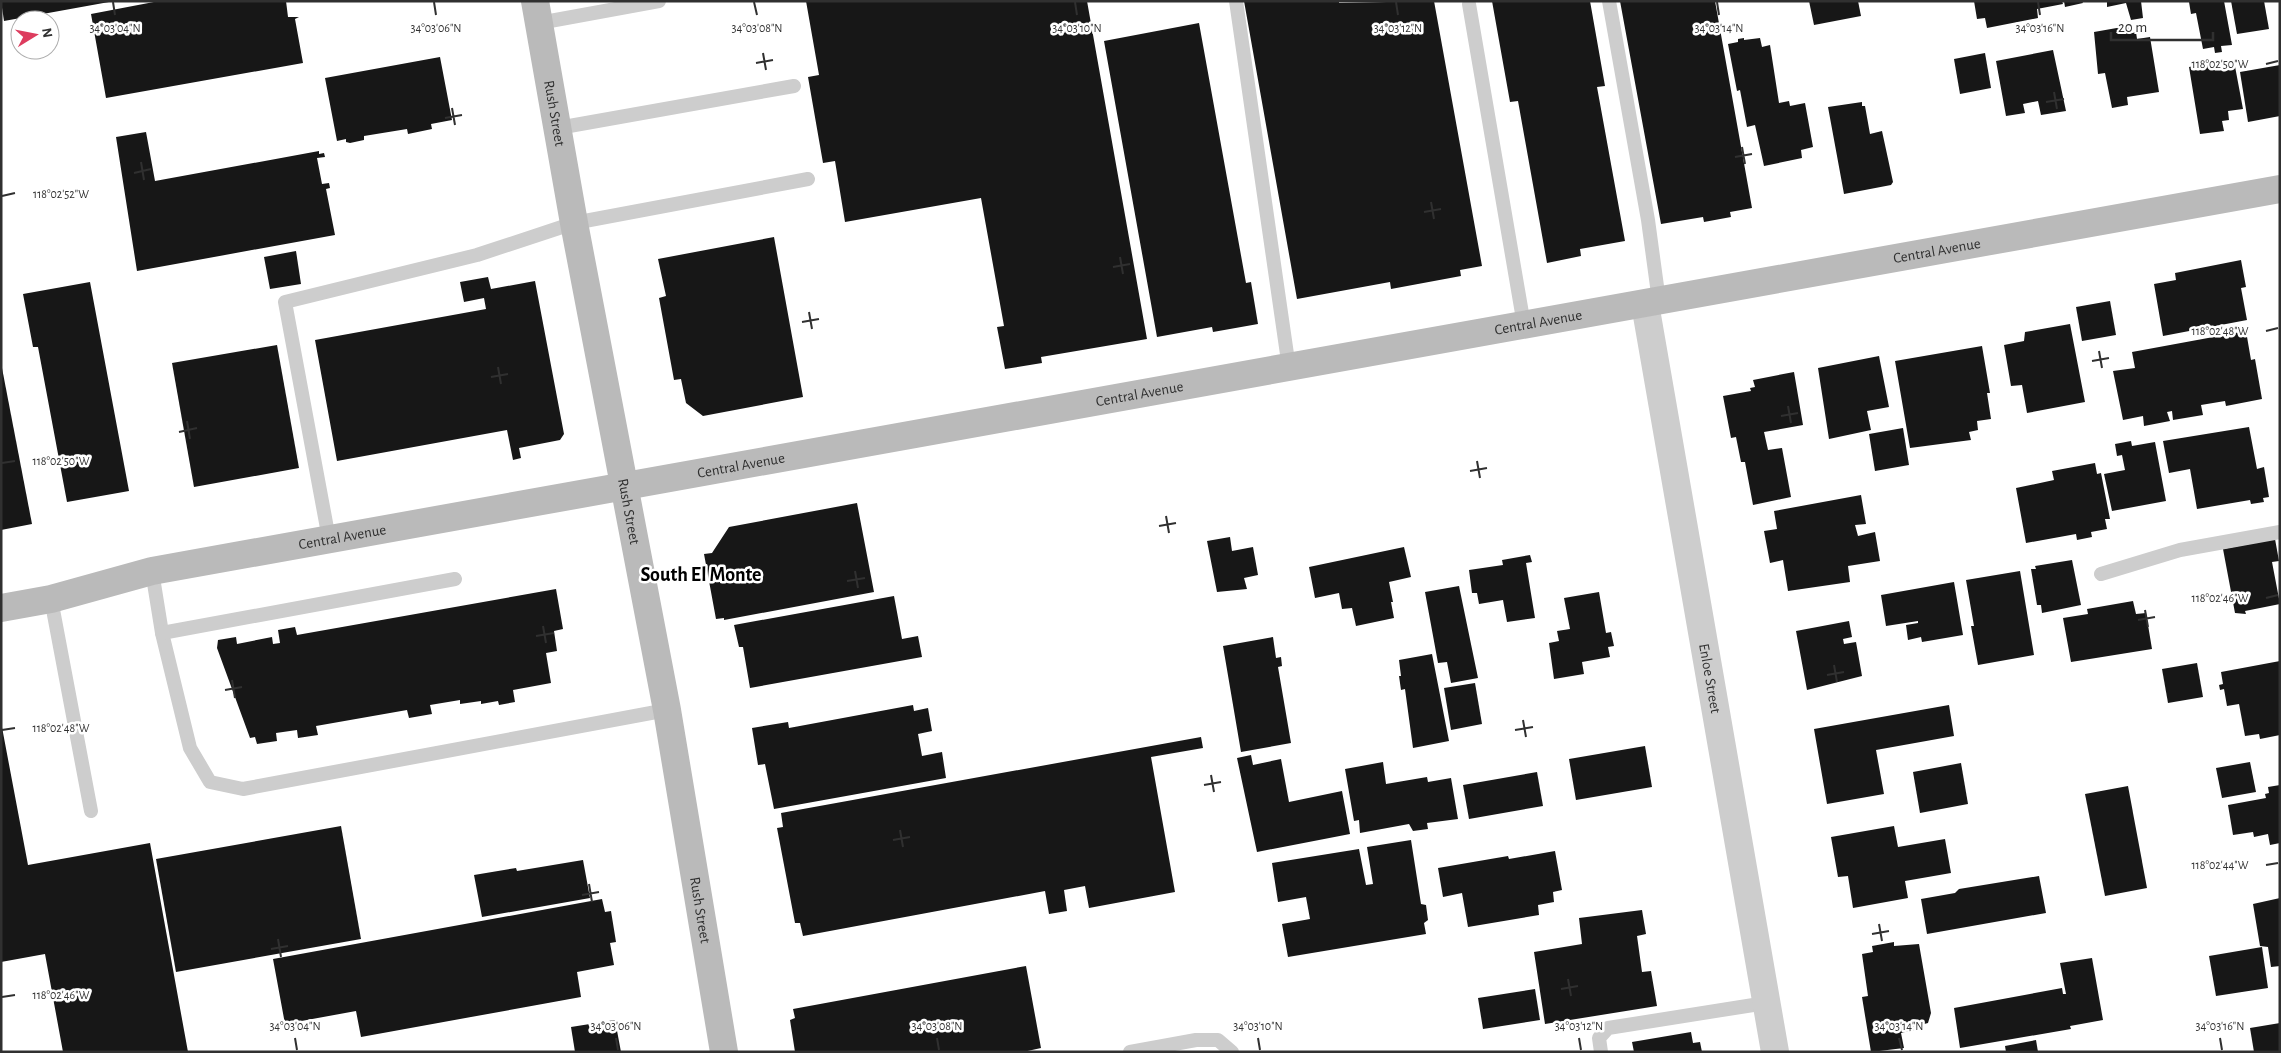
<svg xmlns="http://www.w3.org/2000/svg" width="2281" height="1053" viewBox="0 0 2281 1053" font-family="'Alegreya Sans',sans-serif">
	<rect width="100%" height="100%" fill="#fff"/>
	<g fill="#171717">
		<path d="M1 1H109V2L4 21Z"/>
		<path d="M159 1H286L288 17H299L295 19 303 63 106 98 91 14Z"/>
		<path d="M806 1H1087L1147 339 1041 357 1042 363 1005 369 997 327 1004 326 981 198 845 222 835 161 823 163 808 77 819 75Z"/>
		<path d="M1244 1H1339V3L1434 1 1482 266 1460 270 1461 276 1391 289 1390 282 1297 299Z"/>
		<path d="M1492 1H1590L1605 86 1597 87 1625 241 1580 249 1581 256 1547 263 1518 101 1510 102Z"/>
		<path d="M1620 1H1715L1752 208 1730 212 1731 217 1704 222 1703 217 1661 224Z"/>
		<path d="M1809 1H1858L1861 16 1814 25Z"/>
		<path d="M1974 1H2062L2063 4 2037 9 2038 18 1987 28 1985 18 1977 19Z"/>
		<path d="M2064 1H2082L2083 3 2065 7Z"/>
		<path d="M2107 1H2141L2143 18 2131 20 2126 3 2107 7Z"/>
		<path d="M2224 1 2232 45 2221 46 2222 52 2215 53 2214 47 2203 49 2196 13 2191 14 2189 2Z"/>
		<path d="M2231 1H2264L2269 29 2237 34Z"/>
		<path d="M1199 23 1246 283 1251 282 1258 324 1213 332 1212 327 1157 337 1104 41Z"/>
		<path d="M2128 26 2129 34 2136 32 2137 39 2150 37 2159 92 2127 97 2128 105 2112 108 2105 73 2098 74 2094 32Z"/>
		<path d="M1744 38V40L1760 38 1762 47 1770 45 1779 103 1789 101 1790 106 1805 103 1813 147 1801 150 1802 158 1764 166 1755 125 1747 127 1740 90 1737 91 1728 44 1738 42V39Z"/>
		<path d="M2053 50 2066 111 2041 115 2038 101 2023 104 2025 113 2006 116 1996 61Z"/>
		<path d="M1985 53 1991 88 1960 94 1954 59Z"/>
		<path d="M440 57 452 120 431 124 432 129 408 134 407 129 364 136V140L350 143 346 142V139L337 141 325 78Z"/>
		<path d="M2225 60V62L2234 61 2243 109 2228 111 2229 120 2222 121 2224 131 2200 134 2189 67Z"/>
		<path d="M2280 65V116L2248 122 2240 72Z"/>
		<path d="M1862 102V106H1865L1870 134 1882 131 1893 182 1891 185 1844 194 1828 107Z"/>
		<path d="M146 132 155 181 319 151V154L324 153 325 157 317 158 322 184 329 183 330 188 326 189 335 235 137 271 116 137Z"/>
		<path d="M774 237 803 397 703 416 686 403 681 379 674 380 659 298 666 296 658 259Z"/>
		<path d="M296 251 301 284 270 289 264 257Z"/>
		<path d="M2241 260 2246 287 2241 288 2247 320 2163 336 2154 284 2176 280 2175 273Z"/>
		<path d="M488 277 491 289 535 281 564 434 560 440 519 448 521 458 513 460 507 430 337 461 315 340 486 309 484 298 464 302 460 282Z"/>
		<path d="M90 282 129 491 67 502 38 347H33L23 294Z"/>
		<path d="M2110 301 2116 335 2082 341 2076 307Z"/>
		<path d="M2070 324 2085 402 2027 413 2022 385 2011 386 2004 345 2024 341 2025 332Z"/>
		<path d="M2246 331 2251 360 2255 359 2262 399 2226 406 2225 401 2201 405 2203 415 2173 420 2172 411 2167 412 2170 421 2144 426 2143 416 2123 420 2113 371 2135 368 2132 352Z"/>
		<path d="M277 345 299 468 194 487 172 363Z"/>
		<path d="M1982 346 1990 393H1987L1991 419 1977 421 1978 430 1969 432 1971 440 1910 448 1895 361Z"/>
		<path d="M1879 356 1889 407 1867 411 1871 430 1829 439 1818 368Z"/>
		<path d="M2 368 32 524 1 530V369Z"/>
		<path d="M1794 372 1803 425 1764 432 1768 450 1782 448 1791 497 1753 505 1745 462H1741L1736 437 1731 438 1723 396 1751 391 1750 388 1755 387 1753 380Z"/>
		<path d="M2249 427 2257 469 2264 467 2269 497 2263 498 2264 502 2251 504 2250 500 2197 509 2190 469 2169 473 2163 441Z"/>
		<path d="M1903 428 1909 465 1875 471 1869 434Z"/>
		<path d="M2131 441 2132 446 2155 442 2166 501 2112 511 2104 474 2125 470 2122 455 2117 456 2115 444Z"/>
		<path d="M2095 463 2097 474 2101 473 2110 519H2105L2107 529 2091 532 2092 537 2077 540 2076 534 2026 543 2016 488 2054 480 2052 471Z"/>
		<path d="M1861 495 1866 524 1855 525 1858 536 1875 532 1880 561 1848 566 1850 582 1788 591 1783 560 1770 563 1764 531 1777 529 1774 511Z"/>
		<path d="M857 503 874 592 724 620V618L716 619 704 554 712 553 729 527Z"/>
		<path d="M1230 537 1232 551 1253 547 1258 575 1244 578 1247 589 1217 592 1207 541Z"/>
		<path d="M2275 539 2279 561 2272 562 2280 604 2245 611 2246 614 2235 613 2223 549Z"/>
		<path d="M1404 547 1411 577 1389 582 1393 602H1391L1394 618 1356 626 1352 608 1342 609 1339 593 1315 598 1309 567Z"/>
		<path d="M1530 555 1532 562 1526 563 1535 618 1507 622 1503 600 1479 604 1477 593H1472L1469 570 1503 565 1502 560Z"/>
		<path d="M2072 560 2081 605 2042 613 2041 605H2037L2031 569H2036L2035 566Z"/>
		<path d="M2020 571 2034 655 1978 665 1971 626H1974L1966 580Z"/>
		<path d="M1954 582 1963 635 1922 642 1921 637 1908 640 1906 625 1918 623V621L1886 626 1881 595Z"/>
		<path d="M1459 586 1478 678 1451 683 1447 662 1438 663 1425 592Z"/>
		<path d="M556 589 563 629 554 631 557 651 546 653 551 683 513 690 515 702 499 705 498 701 481 704V701L460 704V700L430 705 432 714 409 718 407 710 316 726 318 735 298 738 297 730 276 733 277 741 257 744 255 737 250 738 217 648 218 640 236 637 237 644 272 637 273 644 280 643 278 630 295 627 297 635Z"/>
		<path d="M1599 592 1606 633 1611 632 1614 646 1608 647 1610 657 1582 662 1584 674 1554 679 1549 643 1559 641 1557 631 1570 629 1564 598Z"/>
		<path d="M894 596 902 639 918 636 922 657 750 688 743 647H739L734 625Z"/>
		<path d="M2133 601 2136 614 2146 613 2152 649 2071 662 2063 618 2088 614 2087 609Z"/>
		<path d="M1849 621 1852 637 1843 639 1844 644 1856 642 1862 676 1807 690 1796 631Z"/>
		<path d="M1273 637 1276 658 1281 657 1282 666 1278 667 1291 743 1241 752 1223 646Z"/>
		<path d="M1432 654 1449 741 1413 748 1405 689 1401 690 1399 676H1401L1399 660Z"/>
		<path d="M2280 661V735L2260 739 2259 734 2245 736 2239 704 2227 706 2224 689 2220 690 2219 685 2223 684 2221 672Z"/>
		<path d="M2197 663 2203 697 2168 703 2162 669Z"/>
		<path d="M1475 683 1482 724 1451 730 1444 688Z"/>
		<path d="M913 705 914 711 928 708 932 731 918 734 922 756 942 752 946 778 774 809 765 764 758 765 752 728 788 722 789 728Z"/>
		<path d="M1949 705 1954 736 1876 750 1884 794 1827 804 1814 729Z"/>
		<path d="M1 722 28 865 150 843 188 1052H63L45 954 1 962Z"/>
		<path d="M1201 737 1203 748 1151 757 1175 892 1089 908 1085 886 1064 890 1067 911 1049 914 1045 891 803 936 800 923H795L777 828 783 827 781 813Z"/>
		<path d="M1645 746 1652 787 1576 800 1569 759Z"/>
		<path d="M1251 755 1253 765 1281 759 1289 802 1342 791 1350 834 1257 852 1237 758Z"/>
		<path d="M1383 762 1386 784 1427 777 1428 782 1451 778 1458 819 1427 823 1428 829 1413 831 1409 824 1360 833 1359 820 1354 821 1345 769Z"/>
		<path d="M2250 762 2256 792 2222 798 2216 768Z"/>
		<path d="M1961 763 1968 804 1920 813 1913 772Z"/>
		<path d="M1537 772 1543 806 1469 819 1463 785Z"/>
		<path d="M2280 785V843L2270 845 2268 834 2254 837 2253 832 2233 835 2228 805 2266 798 2265 794 2269 793 2268 787Z"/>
		<path d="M2128 786 2147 888 2105 896 2085 794Z"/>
		<path d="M341 826 361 939 176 972 156 859Z"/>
		<path d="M1894 826 1898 847 1945 839 1951 873 1905 881 1908 898 1853 908 1848 876 1838 877 1831 837Z"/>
		<path d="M1411 840 1421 904 1426 905 1428 920 1424 923 1426 934 1288 957 1282 924 1310 919 1306 897 1278 902 1272 863 1359 849 1366 885 1373 884 1367 847Z"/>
		<path d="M1555 851 1562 890 1553 892 1554 902 1538 905 1539 915 1468 927 1462 893 1443 897 1438 868 1508 856 1509 859Z"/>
		<path d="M583 860 590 898 482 917 474 875 516 868 517 871Z"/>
		<path d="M2039 876 2046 913 1927 934 1921 899 1955 893 1959 889Z"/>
		<path d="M2280 898V966L2271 967 2268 947 2260 946 2253 904Z"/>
		<path d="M602 899 605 912 611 911 616 942 610 943 614 965 577 972 581 997 361 1037 356 1011 285 1024 273 959Z"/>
		<path d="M1642 910 1646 934 1637 936 1642 972 1651 971 1657 1006 1545 1024 1534 952 1582 944 1579 918Z"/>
		<path d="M1894 942V946L1919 944 1931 1013 1928 1023 1913 1027 1914 1030 1901 1033 1904 1048 1871 1052 1862 997 1868 996 1862 954 1873 952 1872 946Z"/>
		<path d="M2262 947 2268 988 2216 996 2209 956Z"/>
		<path d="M2092 958 2103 1020 2070 1026 2071 1029 1960 1048 1954 1008 2062 988 2063 994H2066L2060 963Z"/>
		<path d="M1026 966 1041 1048 1023 1052H795L790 1020 795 1018 793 1009Z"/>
		<path d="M1535 989 1540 1020 1483 1029 1478 998Z"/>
		<path d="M615 1020 621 1052H575L571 1027Z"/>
		<path d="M2280 1023V1052H2254L2250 1028Z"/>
		<path d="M1691 1032 1693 1043 1700 1042 1702 1052H1634L1632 1042Z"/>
		<path d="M2036 1040 2038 1052H2006L2005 1046Z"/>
	</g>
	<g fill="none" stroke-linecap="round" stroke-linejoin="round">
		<g stroke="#cdcdcd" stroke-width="14">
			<path d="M1236 1 1289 368"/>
			<path d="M1609 1 1648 220 1659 301"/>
			<path d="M1469 4 1524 325"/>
			<path d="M539 23 659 1"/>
			<path d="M558 128 794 86"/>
			<path d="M329 539 285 302 477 255 574 223 808 179"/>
			<path d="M152 571 162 633 190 748 210 782 243 789 667 710"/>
			<path d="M2101 574 2180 550 2280 532"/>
			<path d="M51 599 91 811"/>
			<path d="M162 633 455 579"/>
			<path d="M1130 1052 1196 1040H1218L1232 1052"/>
			<path d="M1601 1052 1599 1038 1608 1028 1766 1003"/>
		</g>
		<path stroke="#cdcdcd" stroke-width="28" id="s1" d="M1645 304 1775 1052"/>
		<g stroke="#bababa" stroke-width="28">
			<path id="s2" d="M535 1 574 223 667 710 724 1052"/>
			<path id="s3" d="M1 608 51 599 152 571 2280 189"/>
		</g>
	</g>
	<path fill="none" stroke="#303030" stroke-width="2" d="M113 2 115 15M434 2 436 15M754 2 757 15M1075 2 1077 15M1396 2 1398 15M1717 2 1719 15M2038 2 2040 15M763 53 766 70M756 63 773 60M2266 64 2278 61M2054 92 2057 109M2046 102 2064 99M452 108 455 125M445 118 462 115M1742 147 1745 164M1735 157 1752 154M141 162 144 180M134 173 151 169M2 196 15 193M1431 202 1434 219M1424 212 1441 209M1120 257 1123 274M1113 267 1130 264M809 312 812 329M802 322 819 319M2266 331 2278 328M2099 351 2102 368M2092 361 2109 358M498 367 501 384M491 377 508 374M1788 406 1791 423M1781 416 1798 413M187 421 190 439M179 432 197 428M1477 461 1480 478M2 463 15 461M1470 471 1487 468M1166 516 1169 533M1159 526 1176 523M855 571 858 588M847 581 865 578M2266 598 2278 595M2145 610 2148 627M2138 620 2155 617M543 626 546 643M536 636 554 633M1834 665 1837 682M1827 675 1844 672M232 680 235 698M225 690 242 687M1523 720 1526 737M2 730 15 728M1515 730 1533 727M1211 775 1214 792M1204 785 1221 782M900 830 903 847M893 840 910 837M2266 865 2278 863M589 884 592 902M582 895 599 892M1879 924 1882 941M1872 934 1889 931M278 939 281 957M271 949 288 946M1568 979 1571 996M1561 989 1578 986M2 997 15 995M295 1038 297 1050M616 1038 618 1050M937 1038 939 1050M1258 1038 1260 1050M1579 1038 1581 1050M1899 1038 1902 1050M2220 1038 2222 1050"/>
	<g text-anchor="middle" stroke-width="5" stroke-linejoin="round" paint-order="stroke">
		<g font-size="15" fill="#303030" stroke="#fff">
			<text dy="5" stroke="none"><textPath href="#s2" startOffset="114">Rush Street</textPath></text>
			<text dy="5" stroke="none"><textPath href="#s3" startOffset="1969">Central Avenue</textPath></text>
			<text dy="5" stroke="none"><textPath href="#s3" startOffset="1564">Central Avenue</textPath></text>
			<text dy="5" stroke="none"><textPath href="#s3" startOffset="1159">Central Avenue</textPath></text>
			<text dy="5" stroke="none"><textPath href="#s3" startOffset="754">Central Avenue</textPath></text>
			<text dy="5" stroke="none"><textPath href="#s2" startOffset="519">Rush Street</textPath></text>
			<text dy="5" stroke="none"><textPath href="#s3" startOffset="349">Central Avenue</textPath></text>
			<text dy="5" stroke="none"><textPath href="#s1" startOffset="380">Enloe Street</textPath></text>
			<text dy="5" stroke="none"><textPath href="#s2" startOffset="924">Rush Street</textPath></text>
		</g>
		<g font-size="20" font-weight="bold" fill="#000" stroke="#fff">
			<text x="701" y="581">South El Monte</text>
		</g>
	</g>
	<g font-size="12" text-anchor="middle" fill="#303030" stroke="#fff" stroke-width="5" stroke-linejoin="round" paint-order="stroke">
		<text x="115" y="32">34°03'04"N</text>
		<text x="436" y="32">34°03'06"N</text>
		<text x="757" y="32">34°03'08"N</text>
		<text x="1077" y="32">34°03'10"N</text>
		<text x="1398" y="32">34°03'12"N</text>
		<text x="1719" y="32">34°03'14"N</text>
		<text x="2040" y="32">34°03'16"N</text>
		<text x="2220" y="68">118°02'50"W</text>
		<text x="61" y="198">118°02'52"W</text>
		<text x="2220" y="335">118°02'48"W</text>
		<text x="61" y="465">118°02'50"W</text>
		<text x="2220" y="602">118°02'46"W</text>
		<text x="61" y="732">118°02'48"W</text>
		<text x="2220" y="869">118°02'44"W</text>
		<text x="61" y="999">118°02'46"W</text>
		<text x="295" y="1030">34°03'04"N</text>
		<text x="616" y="1030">34°03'06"N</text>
		<text x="937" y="1030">34°03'08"N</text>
		<text x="1258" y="1030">34°03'10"N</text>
		<text x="1579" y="1030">34°03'12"N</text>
		<text x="1899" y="1030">34°03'14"N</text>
		<text x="2220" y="1030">34°03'16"N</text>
	</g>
	<rect width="2281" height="1053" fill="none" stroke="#303030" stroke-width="5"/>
	<g transform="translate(35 35) rotate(80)"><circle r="24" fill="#ffffff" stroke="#acacac"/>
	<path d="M0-4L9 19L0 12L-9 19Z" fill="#dd3c5e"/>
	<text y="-8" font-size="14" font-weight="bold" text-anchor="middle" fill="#303030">N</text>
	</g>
	<path d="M2111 32v8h102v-8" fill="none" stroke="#303030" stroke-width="2.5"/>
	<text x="2118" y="32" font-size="15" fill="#303030" stroke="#ffffff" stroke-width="4" paint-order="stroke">20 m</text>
</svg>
